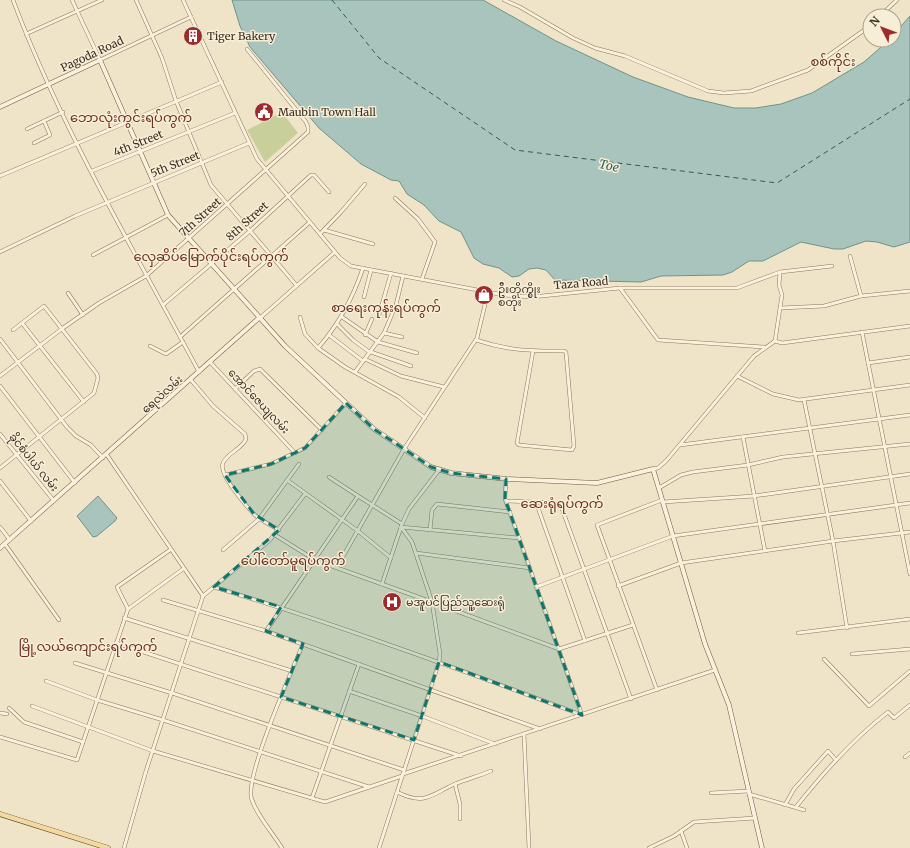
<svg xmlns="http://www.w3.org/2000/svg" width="910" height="848" viewBox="0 0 910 848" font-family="Merriweather,'Noto Sans Myanmar',serif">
	<rect width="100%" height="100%" fill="#f0e4c8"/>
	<path fill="#c9cf9b" d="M282 112 298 133 265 162 247 130Z"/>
	<g fill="#a9c4bc" stroke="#6f938a">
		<path d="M232 0H483L556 41 633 77 688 97 734 108H756L781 104 812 93 864 62 889 40H894V34L910 16V242L894 247 877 242 866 241 843 249H834L801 242 763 261H749L732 272 723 275 661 276 641 282 555 280 546 270 537 268 529 269 519 276 512 277 499 268 483 264 474 258 461 232 439 221 424 205 407 194 399 181 391 180 361 164 319 128 250 47 240 26Z"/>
		<path d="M98 496 117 518 115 521 97 536 93 537 77 516Z"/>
	</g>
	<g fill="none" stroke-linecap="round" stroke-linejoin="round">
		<path stroke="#2f5d5a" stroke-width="1" stroke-dasharray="5 4" stroke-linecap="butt" d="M332 0 379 58 515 150 777 183 910 99"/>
		<g stroke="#8d765c" stroke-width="4">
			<g id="street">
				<path d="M13 0C62 130 134 250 199 372"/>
				<path d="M72 0 100 60 191 17"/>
				<path d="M136 0 162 58 176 101 211 185 297 286"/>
				<path d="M183 0 257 159 340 258 351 266 504 295 532 297 620 288H737L780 272 832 266"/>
				<path d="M504 0 520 7 573 38 595 48 625 56 708 91 724 93 751 91 808 70 870 26"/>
				<path d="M880 16 897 0"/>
				<path d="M26 34 102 0"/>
				<path d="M27 129 63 112"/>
				<path d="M34 143 50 135 44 121"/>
				<path d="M92 171 235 113"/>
				<path d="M0 176 222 82"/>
				<path d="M395 198 418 219 435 242 422 279"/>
				<path d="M324 230 373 244"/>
				<path d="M320 234 341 212 365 184"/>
				<path d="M0 252 75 216 249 143"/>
				<path d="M93 255 168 215"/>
				<path d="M850 256 861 296"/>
				<path d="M620 288 658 340 764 347"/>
				<path d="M68 293 83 315"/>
				<path d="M364 297 371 270"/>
				<path d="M163 305 250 231 311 175H314L329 192"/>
				<path d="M780 308 824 306 861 296 910 291"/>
				<path d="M379 315 391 273"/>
				<path d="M300 317 305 334 318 348 345 367 399 397 425 418"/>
				<path d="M342 317 378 342 417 353"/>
				<path d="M260 318 335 252"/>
				<path d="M22 323 84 402"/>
				<path d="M337 324 353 340 368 351 411 366"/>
				<path d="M862 332 910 574"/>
				<path d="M384 333 402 337"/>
				<path d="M329 335 363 361"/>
				<path d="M365 335 372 319"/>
				<path d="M180 337 310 222"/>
				<path d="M0 339 67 427 76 436 91 445 103 458"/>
				<path d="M476 340C509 351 530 351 564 351L566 352 574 446 572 450 519 445 517 443 533 351"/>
				<path d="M775 341 782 295 779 285 780 272"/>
				<path d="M150 346 166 354 183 342"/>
				<path d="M318 348C339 324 353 298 363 268"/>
				<path d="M365 359 401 376 444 387"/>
				<path d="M210 362 295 453"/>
				<path d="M868 363 910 357"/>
				<path d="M355 372 384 333 396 305 403 276"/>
				<path d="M0 376 63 328 99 303 146 276 308 132V127L306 122 247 49"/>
				<path d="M737 376 773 394 799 400 910 385"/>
				<path d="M191 380 213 406 245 434 246 439C242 449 227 453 223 463 218 474 247 507 255 515 261 521 271 525 279 530"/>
				<path d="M0 386 75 483"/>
				<path d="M235 389 254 371 260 369 322 430"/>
				<path d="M804 400 833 541 847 628"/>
				<path d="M0 434 54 501"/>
				<path d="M743 437 765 551"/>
				<path d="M680 445 910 415"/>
				<path d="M107 455 203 596"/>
				<path d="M0 468 94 393 98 378 97 374 44 306 13 330"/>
				<path d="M653 469 658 468 666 461 754 356 775 341 782 343 910 326"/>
				<path d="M225 475 271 464 305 448 346 403"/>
				<path d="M329 477 358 496"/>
				<path d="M287 480 358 531 391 558"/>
				<path d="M0 481 31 521"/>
				<path d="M659 488 681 475 693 472 748 465 783 457 910 444"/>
				<path d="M506 501 557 503 561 506 631 699"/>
				<path d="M536 502 585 641"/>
				<path d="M663 502 754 496 910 474"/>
				<path d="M0 527 10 540"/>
				<path d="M401 527 412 542 432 602 559 649 633 625"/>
				<path d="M401 527 519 538"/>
				<path d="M430 530 432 510 437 504 510 512"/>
				<path d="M275 535 315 560 432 602 440 654 439 662 379 848"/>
				<path d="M5 544 59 620"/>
				<path d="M223 550 259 519 299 464"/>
				<path d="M416 553 530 568"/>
				<path d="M337 567 404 449 477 338 488 292"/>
				<path d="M382 584 402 524 409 509 439 470"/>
				<path d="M618 586 681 563 833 541 910 532"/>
				<path d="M214 587C339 625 461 670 582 715L505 499 506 479"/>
				<path d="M536 587 673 536 910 503"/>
				<path d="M163 600 266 631 540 729"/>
				<path d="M128 609 117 587 170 550"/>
				<path d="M124 618 292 671"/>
				<path d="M266 631 358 496 402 524"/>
				<path d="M798 633 910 619"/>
				<path d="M116 643 461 756"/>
				<path d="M852 654 910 649"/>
				<path d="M824 659 869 706 910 671"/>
				<path d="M75 663 172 693 404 770"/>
				<path d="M46 681 97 700 163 720 369 787"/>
				<path d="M657 690 597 525 662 500"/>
				<path d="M349 691 422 716 495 744"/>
				<path d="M32 706 153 751 325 802 402 776"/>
				<path d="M9 708 24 722 83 742"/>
				<path d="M0 713 7 714"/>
				<path d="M524 734 529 848"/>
				<path d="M0 737 77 760 128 609 183 569"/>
				<path d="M905 757 910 753"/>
				<path d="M403 774 715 670"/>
				<path d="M455 784 460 804V819"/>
				<path d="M397 792C425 806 430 795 455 784 467 779 479 776 491 771"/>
				<path d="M711 793 749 791"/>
				<path d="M749 794 804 810"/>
				<path d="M312 798 359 664"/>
				<path d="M785 805 794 789 828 751 835 759"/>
				<path d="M796 807C823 773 853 739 888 712L894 718 910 705"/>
				<path d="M681 831 687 848"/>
				<path d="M124 848 146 771 203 596 270 540 305 494"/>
				<path d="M282 848C274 835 253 810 251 796 248 769 291 673 303 644"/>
				<path d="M649 848 674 836 694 822 755 818"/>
			</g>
		</g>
		<g stroke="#6f573f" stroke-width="5">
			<g id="secondary">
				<path d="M0 107 100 60 168 215 285 346 374 429 431 467 451 473 507 479 597 483 653 469 705 644 729 705 762 848"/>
				<path d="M0 548 259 318"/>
			</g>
		</g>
		<g stroke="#5b4430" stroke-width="5.5">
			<path id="primary" d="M0 814 108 848"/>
		</g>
		<use href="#street" stroke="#faf1dc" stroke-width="3"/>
		<use href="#secondary" stroke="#faf1dc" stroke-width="4"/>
		<use href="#primary" stroke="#f3d9a0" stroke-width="4.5"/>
	</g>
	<path fill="#0f766e" fill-opacity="0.2" stroke="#0f766e" stroke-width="3" stroke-dasharray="8 5" stroke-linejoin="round" d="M346 403 374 429 431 467 451 473 506 479 505 499 582 715 439 662 414 740 281 697 303 644 266 631 281 607 214 587 279 530 254 514 225 475 271 464 305 448Z"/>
	<defs>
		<g id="building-disc" transform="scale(1)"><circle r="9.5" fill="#9e2a2b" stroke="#f7eed8"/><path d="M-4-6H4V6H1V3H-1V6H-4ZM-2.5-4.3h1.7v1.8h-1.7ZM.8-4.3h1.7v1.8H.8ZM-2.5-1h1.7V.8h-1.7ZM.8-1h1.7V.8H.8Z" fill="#fff"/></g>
		<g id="civic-disc" transform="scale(1)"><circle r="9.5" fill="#9e2a2b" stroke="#f7eed8"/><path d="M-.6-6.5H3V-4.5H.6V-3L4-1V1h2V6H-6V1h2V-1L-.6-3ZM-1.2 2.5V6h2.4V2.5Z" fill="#fff"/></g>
		<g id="shop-disc" transform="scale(1)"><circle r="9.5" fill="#9e2a2b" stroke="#f7eed8"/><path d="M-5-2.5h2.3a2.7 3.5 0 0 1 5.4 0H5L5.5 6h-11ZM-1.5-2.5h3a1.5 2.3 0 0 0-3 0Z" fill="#fff"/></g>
		<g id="hospital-disc" transform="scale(1)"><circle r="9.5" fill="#9e2a2b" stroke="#f7eed8"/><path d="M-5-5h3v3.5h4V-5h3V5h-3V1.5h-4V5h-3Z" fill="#fff"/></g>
	</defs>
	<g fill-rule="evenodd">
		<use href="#building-disc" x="193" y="36"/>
		<use href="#civic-disc" x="264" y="112"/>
		<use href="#shop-disc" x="484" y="295"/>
		<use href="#hospital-disc" x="392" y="602"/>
	</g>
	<g text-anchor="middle" stroke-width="3" stroke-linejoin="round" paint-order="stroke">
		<g font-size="11" fill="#3d2e20" stroke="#f7eed8" text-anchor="start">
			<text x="207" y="40">Tiger Bakery</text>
			<text x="278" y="116">Maubin Town Hall</text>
			<text x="498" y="293">ဦးတိုက္စိုး<tspan x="498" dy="13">စတိုး</tspan></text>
			<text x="406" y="606">မအူပင်ပြည်သူ့ဆေးရုံ</text>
		</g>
		<g font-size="11" fill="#3d2e20" stroke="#f7eed8">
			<text transform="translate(92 54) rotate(-25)" y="4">Pagoda Road</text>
			<text transform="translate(138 143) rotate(-22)" y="4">4th Street</text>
			<text transform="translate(175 164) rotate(-22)" y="4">5th Street</text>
			<text transform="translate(200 217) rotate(-42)" y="4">7th Street</text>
			<text transform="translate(247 221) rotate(-42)" y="4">8th Street</text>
			<text transform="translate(581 283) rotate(-5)" y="4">Taza Road</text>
			<text transform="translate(162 394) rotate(-42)" y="4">ရေလဲလမ်း</text>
			<text transform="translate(259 401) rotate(47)" y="4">အောင်ဇေယျလမ်း</text>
			<text transform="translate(34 462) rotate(51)" y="4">ခိုင်စံပါယ် လမ်း</text>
		</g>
		<g font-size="12" font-style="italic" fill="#2f5d5a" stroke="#f7eed8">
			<text transform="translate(609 166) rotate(12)" y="4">Toe</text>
		</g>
		<g font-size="13" fill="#6b2e1e" stroke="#f7eed8">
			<text x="833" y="66">စစ်ကိုင်း</text>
			<text x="131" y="122">ဘောလုံးကွင်းရပ်ကွက်</text>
			<text x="211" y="261">လှေဆိပ်မြောက်ပိုင်းရပ်ကွက်</text>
			<text x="386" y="312">စာရေးကုန်းရပ်ကွက်</text>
			<text x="562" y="508">ဆေးရုံရပ်ကွက်</text>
			<text x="293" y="565">ပေါ်တော်မူရပ်ကွက်</text>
			<text x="88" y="651">မြို့လယ်ကျောင်းရပ်ကွက်</text>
		</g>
	</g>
	<g transform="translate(882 28) rotate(312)"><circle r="19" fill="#f7eed8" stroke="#ada18e"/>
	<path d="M0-3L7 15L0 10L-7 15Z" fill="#9e2a2b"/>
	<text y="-6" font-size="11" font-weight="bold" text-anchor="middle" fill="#3d2e20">N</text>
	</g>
</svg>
